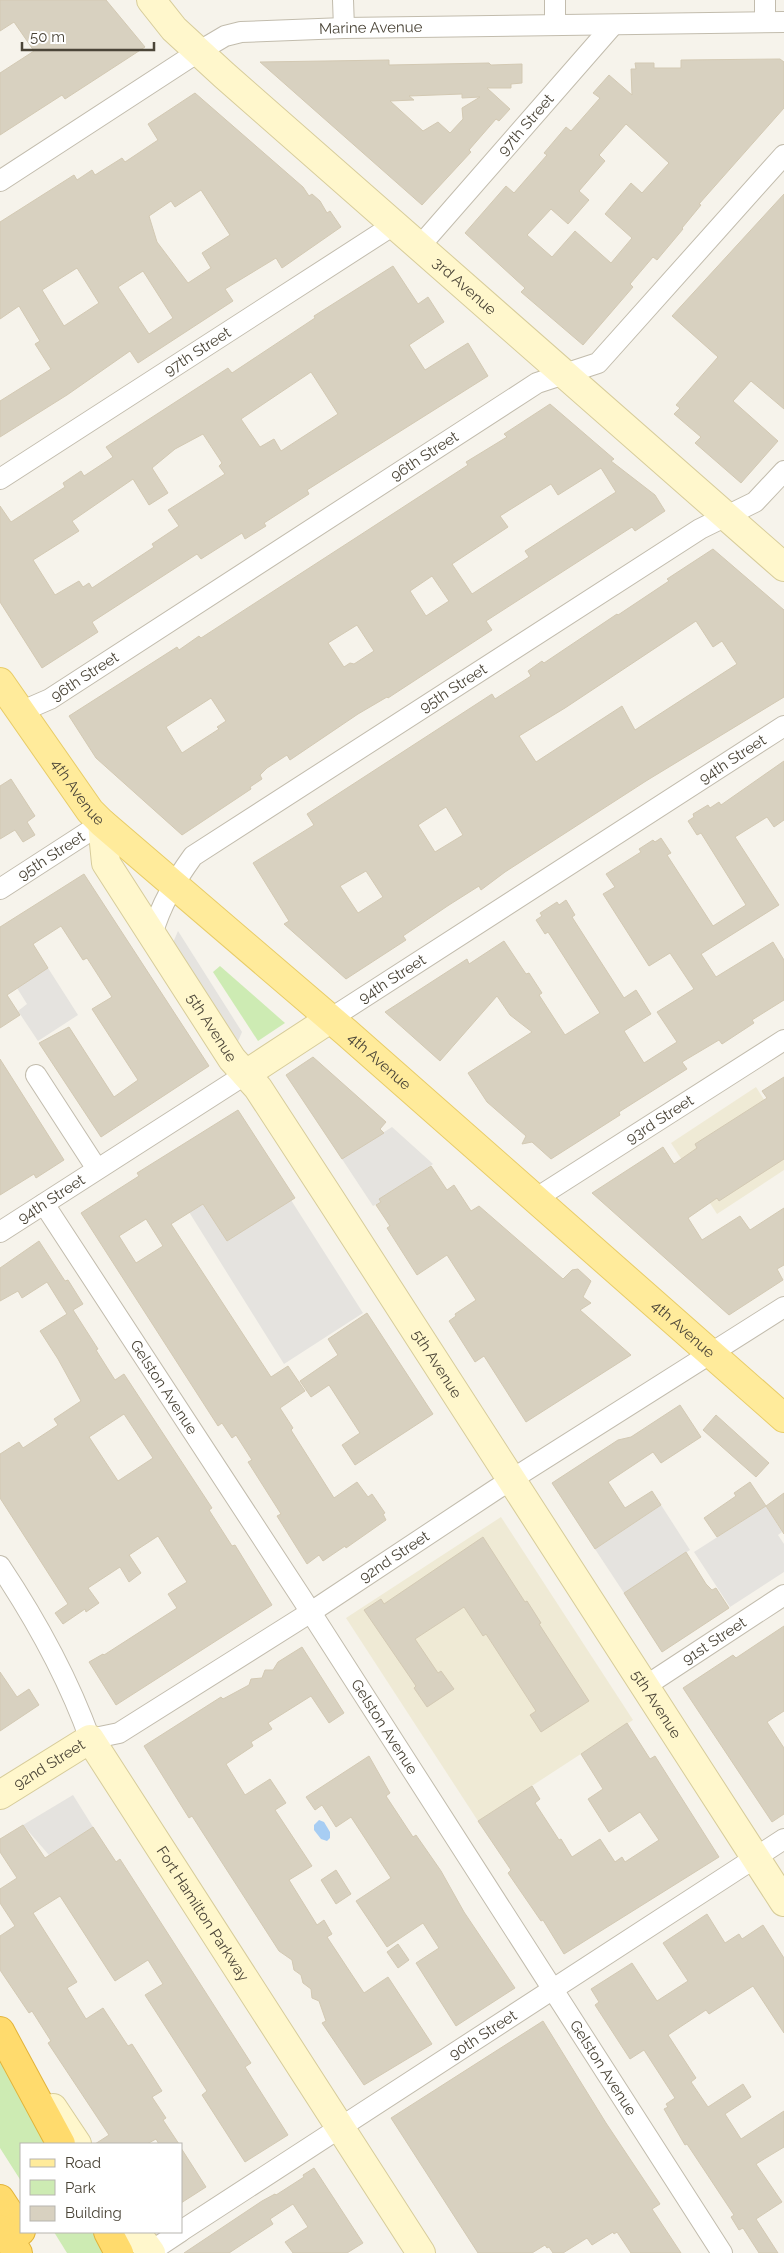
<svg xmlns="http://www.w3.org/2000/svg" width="784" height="2253" viewBox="0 0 784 2253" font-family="Raleway,sans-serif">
	<rect width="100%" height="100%" fill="#f6f3eb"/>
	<g fill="#efead5">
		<path d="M756 1087 784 1131V1170L717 1214 671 1143Z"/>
		<path d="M501 1517 633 1720 478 1821 346 1618Z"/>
	</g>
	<g fill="#cdebb3">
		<path d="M220 966 285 1023 258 1041 213 972Z"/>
		<path d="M0 2057 52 2144H21V2181L0 2148Z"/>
		<path d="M54 2232H100L112 2253H67Z"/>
	</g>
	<g fill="#e5e3df">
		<path d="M178 931 242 1032 236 1046 172 945Z"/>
		<path d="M48 968 78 1015 38 1041 18 1011 27 1004 17 988Z"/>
		<path d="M392 1127 433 1164 380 1199 381 1202 373 1206 342 1159Z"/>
		<path d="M291 1200 363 1313 284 1364 189 1212 203 1204 227 1241Z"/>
		<path d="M661 1505 690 1550 624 1593 595 1549Z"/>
		<path d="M766 1506 782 1532 778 1535 784 1544V1572L730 1607 694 1552Z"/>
		<path d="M73 1795 93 1827 49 1855 23 1825Z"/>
	</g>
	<path fill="#a7cdf3" d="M319 1820 324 1822 330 1832V1838L327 1841 321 1839 314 1830V1825Z"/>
	<g fill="#d8d1c0" stroke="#d3c9b3" fill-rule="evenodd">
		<path d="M0 0H106L145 47 65 99 62 95 0 135V73L34 51 14 22 0 31Z"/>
		<path d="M780 59 784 62V108L699 204 701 205 682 228 683 229 657 260 653 257 630 284 633 287 583 345 521 292 525 288 465 233 506 186 514 193 547 155 544 153 566 127 571 131 600 98 593 93 609 75 632 95 631 69H636L635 63H654V68H681V60ZM626 124 669 163 642 193 631 183 605 214 632 238 611 263 575 231 552 257 527 235 551 209 568 224 589 200 579 191 605 161 599 155Z"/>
		<path d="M389 60V65L489 63 491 65 522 64V83L511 84V88H487L510 109 499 121 496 119 469 150 471 152 422 205 260 62ZM462 94V98L480 97 462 108 463 119 450 133 438 122 423 131 390 101 414 100 409 96Z"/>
		<path d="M195 93 303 187 309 196 312 194 320 201 327 213 330 211 341 227 282 268 276 258 225 289 233 301 138 363 130 351 67 395 0 437V401L51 369 35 344 40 341 19 306 0 319V222L74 175 77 180 92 170 95 175 122 158 125 162 158 140 148 124ZM201 190 230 235 202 253 211 268 188 283 157 242 149 216 171 201 175 207ZM77 268 99 303 64 326 42 290ZM143 271 173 318 149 334 118 287Z"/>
		<path d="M784 194V409L751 381 733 401 778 441 741 483 695 443 701 437 674 414 680 408 676 405 718 357 672 316Z"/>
		<path d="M393 266 418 304 428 297 444 322 409 345 425 370 468 343 488 376 307 490 309 494 264 523 266 526 245 539 242 533 201 559 197 554 92 622 98 632 42 668 0 602V506L11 522 65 487 63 483 81 471 84 476 113 457 106 447 228 368 232 373 315 318 314 316ZM311 372 338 414 281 451 274 439 260 447 241 419ZM203 434 222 463 219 466 225 474 168 510 179 526 152 544 154 547 92 588 89 583 83 587 79 581 55 595 33 560 79 531 72 521 133 479 149 505 168 493 152 468 175 449Z"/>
		<path d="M550 404 614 459 611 461 655 495 665 511 635 531 632 527 486 621 492 630 388 698 387 697 358 714 290 760 287 755 267 768 260 775 262 779 250 787 251 789 182 835 96 758 69 716 177 647 179 650 199 636 201 638 354 539 468 465 466 462 507 437 504 434ZM601 468 616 492 525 551 529 557 472 594 452 564 508 527 500 516 551 484 558 495ZM432 576 449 601 426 616 410 591ZM357 625 374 651 354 664 350 663 344 667 328 643ZM211 698 226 721 217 727 219 729 182 753 166 727Z"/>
		<path d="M713 549 784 610V697L646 781 505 872 481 890 479 886 449 905 403 936 406 940 346 979 284 924 289 921 253 863 314 825 307 814 492 694 495 699 531 676 528 671 542 661 544 663 617 614 618 615 669 581 667 579ZM696 621 713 647 722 641 737 664 635 730 622 706 536 762 519 736 565 708ZM446 807 463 835 435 852 418 825ZM366 871 383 897 358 913 340 886Z"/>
		<path d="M784 761V820L774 827 767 817 735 837 779 905 701 954 716 977 773 942 784 960V1000L752 1020 754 1023 722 1044 719 1040 682 1062 687 1069 619 1112 620 1115 551 1159 532 1142 522 1144 526 1136 487 1102 468 1073 532 1032 510 1015 497 996 440 1061 385 1012 467 959 469 964 504 941 526 974 529 973 542 993 539 995 565 1035 600 1013 552 938 548 932 545 934 536 920 542 916 540 913 557 902 559 905 566 900 575 915 572 917 624 998 636 990 651 1014 624 1031 644 1063 677 1042 657 1012 694 989 670 953 649 966 603 894 615 887 606 874 641 852 639 849 653 840 655 842 661 838 671 853 667 855 713 926 746 905 701 833 697 835 688 821 694 817 693 814 708 805 710 808 719 802 721 805Z"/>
		<path d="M11 779 35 816 27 822 35 835 23 842 15 830 0 839V786Z"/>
		<path d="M84 874 209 1066 101 1137 39 1043 69 1027 114 1097 138 1080 92 1009 112 997 87 958 83 960 61 926 33 944 48 968 7 995 20 1015 0 1028V927Z"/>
		<path d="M313 1057 386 1122 380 1129 384 1133 342 1159 286 1075Z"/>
		<path d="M0 1059 64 1160 36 1178 34 1174 0 1195Z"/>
		<path d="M784 1077V1159L719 1201 717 1198 688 1218 702 1240 740 1216 750 1230 784 1208V1265L777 1269 783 1280 729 1315 592 1193 663 1147 674 1164 697 1148 695 1144 767 1098 762 1091Z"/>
		<path d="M238 1110 295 1198 227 1241 203 1204 171 1224 271 1377 288 1366 305 1391 280 1408 293 1428 291 1430 334 1498 357 1482 368 1497 372 1494 385 1513 383 1514 386 1520 346 1548 345 1546 323 1561 319 1555 307 1564 277 1516 281 1514 248 1462 252 1460 236 1435 232 1438 222 1423 218 1426 81 1213 139 1176 137 1173ZM146 1219 163 1246 136 1263 119 1236Z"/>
		<path d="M431 1166 447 1190 454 1185 471 1211 479 1206 563 1279 572 1270 578 1269 591 1281 583 1297 591 1303 580 1310 631 1355 526 1422 484 1356 475 1362 449 1321 456 1316 455 1314 476 1300 447 1255 417 1275 387 1228 390 1226 376 1205 381 1202 379 1199Z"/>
		<path d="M39 1241 65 1281 68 1280 83 1304 73 1310 98 1349 96 1350 115 1380 124 1374 212 1508 209 1510 232 1546 235 1545 272 1605 116 1705 89 1662 103 1654 104 1655 177 1608 168 1594 187 1582 158 1536 129 1555 141 1573 129 1582 120 1567 88 1588 99 1603 86 1612 85 1609 63 1624 55 1613 68 1604 0 1498V1454L19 1442 23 1448 58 1425 54 1419 81 1401 58 1359 40 1331 67 1314 47 1282 22 1298 18 1291 0 1301V1268ZM124 1414 153 1458 118 1481 89 1437Z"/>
		<path d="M367 1313 433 1414 355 1465 342 1445 360 1433 329 1385 311 1397 300 1381 338 1355 328 1339Z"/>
		<path d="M680 1405 701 1437 661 1463 653 1452 608 1482 625 1508 652 1491 661 1505 595 1549 552 1483 618 1440 631 1437Z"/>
		<path d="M716 1415 769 1463 756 1477 703 1430Z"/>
		<path d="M750 1482 766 1506 717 1537 704 1518 736 1496 734 1493Z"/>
		<path d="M784 1493V1534L766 1506Z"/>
		<path d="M483 1537 525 1602 527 1601 541 1623 539 1624 589 1701 541 1732 530 1715 536 1711 486 1634 483 1636 464 1607 415 1639 438 1673 441 1671 454 1689 427 1707 414 1688 416 1686 364 1610 381 1599 384 1604Z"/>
		<path d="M686 1552 706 1584 712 1590 716 1588 729 1608 662 1652 624 1593Z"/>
		<path d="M784 1626V1711L767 1722 784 1748V1814L772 1822 683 1688 733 1655 736 1658Z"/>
		<path d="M302 1647 344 1713 329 1723 311 1696 268 1723 272 1729 251 1742 253 1746 226 1764 245 1795 270 1779 286 1803 275 1810 312 1866 289 1880 317 1925 324 1920 332 1934 327 1937 364 1993 388 1977 432 2044 364 2085 322 2023 326 2021 319 2001 312 1998 311 1989 303 1983 301 1975 294 1970 292 1960 279 1951 192 1816 189 1818 144 1746 221 1697 223 1699 249 1685 251 1679 262 1678 265 1670H273L278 1662Z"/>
		<path d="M0 1672 17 1697 29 1689 39 1705 0 1731Z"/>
		<path d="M627 1723 650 1759 655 1756 719 1857 564 1954 543 1920 541 1921 508 1873 511 1870 478 1821 532 1786 540 1799 535 1803 559 1840 561 1839 572 1857 600 1839 615 1862 622 1857 625 1862 659 1840 640 1812 609 1832 588 1799 603 1789 581 1754Z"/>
		<path d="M369 1756 390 1793 386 1796 413 1837 416 1835 441 1871 464 1912 515 1988 456 2026 416 1963 439 1948 423 1923 387 1947 356 1901 391 1878 351 1817 336 1827 322 1805 315 1810 306 1797Z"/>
		<path d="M23 1825 45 1858 93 1827 116 1862 120 1859 251 2063 245 2067 288 2135 245 2162 202 2095 207 2091 145 1995 163 1984 148 1960 115 1981 60 1896 33 1913 77 1982 67 1988 86 2019 103 2008 128 2046 132 2044 162 2091 152 2097 166 2118 163 2120 179 2144H159L156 2139 147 2144H95L109 2135 48 2043 51 2041 32 2011 29 2013 0 1970V1936L15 1926 0 1903V1889L17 1878 0 1852V1839Z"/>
		<path d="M336 1870 351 1894 336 1904 321 1880Z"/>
		<path d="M707 1914 725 1943 739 1934 742 1939 763 1925 784 1958V2033L753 1986 709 2014 706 2010 668 2035 696 2078 691 2082 708 2107 743 2084 751 2097 725 2114 741 2139 784 2111V2147L756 2164 782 2202 756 2219 778 2253H759L743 2228 739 2230 731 2217 734 2215 687 2144 685 2145 664 2109 668 2107 666 2104 675 2098 644 2050 630 2059 595 2005 599 2002 591 1989 632 1963 657 2001 688 1981 663 1943Z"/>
		<path d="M398 1944 409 1960 398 1968 387 1952Z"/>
		<path d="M543 2021 606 2123 660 2204 652 2209 681 2253H631L617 2232 614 2234 613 2232 592 2245 587 2238 563 2253H553L549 2247 547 2248 545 2245 532 2253H478L391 2118Z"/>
		<path d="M181 2148 206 2187 181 2203Z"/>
		<path d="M314 2168 363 2243 347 2253H293L285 2242 308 2227 293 2204 270 2219 273 2224 229 2253H184L262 2201 275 2194 276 2195 304 2177 303 2175Z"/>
	</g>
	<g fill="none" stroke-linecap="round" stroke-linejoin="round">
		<g stroke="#c2bcad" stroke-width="22">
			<g id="street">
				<path d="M343 0 344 28"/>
				<path d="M555 0V25"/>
				<path d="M765 0V22"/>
				<path id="s1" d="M0 181 198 52 225 36 241 32 344 28 784 22"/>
				<path id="s2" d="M420 246 613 25"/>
				<path id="s3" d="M0 479 395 224"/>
				<path id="s4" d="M20 712 50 699 537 383 598 363 784 155"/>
				<path id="s5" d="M0 889 102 823"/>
				<path id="s6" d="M152 935C161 904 175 881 193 856L700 529 755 502 784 471"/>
				<path id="s7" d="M330 1019 784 726"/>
				<path d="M36 1075 97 1169"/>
				<path id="s8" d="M535 1199 784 1040"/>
				<path id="s9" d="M44 1204 301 1597 722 2253"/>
				<path id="s10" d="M0 1232 246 1074"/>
				<path id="s11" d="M0 1566C36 1620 68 1678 90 1739L119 1733 311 1612 495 1490 784 1307"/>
				<path id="s12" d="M644 1687 784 1595"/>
				<path id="s13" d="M181 2231 784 1839"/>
				<path d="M150 2252 180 2232"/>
			</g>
		</g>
		<g stroke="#d7cc9a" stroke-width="30">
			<g id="secondary">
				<path id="s14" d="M151 0 174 29 224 75 784 567"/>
				<path id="s15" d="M102 823 106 863 232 1059 258 1088 331 1200 784 1902"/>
				<path d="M246 1074 330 1019"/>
				<path id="s16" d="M0 1795 90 1739 421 2253"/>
				<path d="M53 2108 77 2144"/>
				<path d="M136 2232 151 2253"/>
			</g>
		</g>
		<g stroke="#e8cc67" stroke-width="30">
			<g id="primary">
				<path id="s17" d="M0 682 90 811 102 823 346 1032 784 1418"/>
			</g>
		</g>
		<g stroke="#e2b339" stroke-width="30">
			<g id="highway">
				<path d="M0 2031 61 2144"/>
				<path d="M0 2199 21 2231"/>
				<path d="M0 2229 18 2253"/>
				<path d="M108 2232 119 2253"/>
			</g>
		</g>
		<use href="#street" stroke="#fff" stroke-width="20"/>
		<use href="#secondary" stroke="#fff7cc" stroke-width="28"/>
		<use href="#primary" stroke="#ffeb9b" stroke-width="28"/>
		<use href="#highway" stroke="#ffdb6d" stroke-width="28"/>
	</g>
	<g text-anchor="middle" stroke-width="4" stroke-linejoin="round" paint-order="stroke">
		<g font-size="15" fill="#4b4538" stroke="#fff">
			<text dy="5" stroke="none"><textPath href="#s1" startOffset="414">Marine Avenue</textPath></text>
			<text dy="5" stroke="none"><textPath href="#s2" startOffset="161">97th Street</textPath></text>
			<text dy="5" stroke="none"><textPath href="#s14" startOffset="425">3rd Avenue</textPath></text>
			<text dy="5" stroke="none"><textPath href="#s3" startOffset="235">97th Street</textPath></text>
			<text dy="5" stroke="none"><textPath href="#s4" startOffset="479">96th Street</textPath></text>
			<text dy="5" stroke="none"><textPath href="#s4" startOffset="74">96th Street</textPath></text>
			<text dy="5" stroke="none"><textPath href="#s6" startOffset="399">95th Street</textPath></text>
			<text dy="5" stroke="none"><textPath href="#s7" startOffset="479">94th Street</textPath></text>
			<text dy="5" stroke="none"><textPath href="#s17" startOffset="135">4th Avenue</textPath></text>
			<text dy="5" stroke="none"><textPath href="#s5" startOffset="61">95th Street</textPath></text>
			<text dy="5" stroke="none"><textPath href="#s7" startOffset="74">94th Street</textPath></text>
			<text dy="5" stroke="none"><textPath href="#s15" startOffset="236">5th Avenue</textPath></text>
			<text dy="5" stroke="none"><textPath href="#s17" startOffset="540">4th Avenue</textPath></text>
			<text dy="5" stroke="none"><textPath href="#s8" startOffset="148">93rd Street</textPath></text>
			<text dy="5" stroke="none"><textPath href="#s10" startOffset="61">94th Street</textPath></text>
			<text dy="5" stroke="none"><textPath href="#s17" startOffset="945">4th Avenue</textPath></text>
			<text dy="5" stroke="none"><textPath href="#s15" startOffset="641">5th Avenue</textPath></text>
			<text dy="5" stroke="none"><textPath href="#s9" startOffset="219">Gelston Avenue</textPath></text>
			<text dy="5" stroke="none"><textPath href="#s11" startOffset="552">92nd Street</textPath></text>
			<text dy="5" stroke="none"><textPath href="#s12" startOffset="84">91st Street</textPath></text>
			<text dy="5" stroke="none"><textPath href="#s15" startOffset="1046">5th Avenue</textPath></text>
			<text dy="5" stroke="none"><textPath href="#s9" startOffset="624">Gelston Avenue</textPath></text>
			<text dy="5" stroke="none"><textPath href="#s16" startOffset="58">92nd Street</textPath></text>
			<text dy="5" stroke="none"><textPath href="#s16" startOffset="314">Fort Hamilton Parkway</textPath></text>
			<text dy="5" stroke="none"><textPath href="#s13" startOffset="360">90th Street</textPath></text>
			<text dy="5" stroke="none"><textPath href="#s9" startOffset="1029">Gelston Avenue</textPath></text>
		</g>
	</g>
	<rect x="20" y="2143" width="162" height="90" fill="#ffffff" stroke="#b7b5af"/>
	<rect x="30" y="2159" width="25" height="8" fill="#ffeb9b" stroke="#b7b5af"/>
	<text x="65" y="2168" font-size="15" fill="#4b4538">Road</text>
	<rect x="30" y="2180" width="25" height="15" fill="#cdebb3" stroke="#b7b5af"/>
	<text x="65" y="2193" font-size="15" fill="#4b4538">Park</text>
	<rect x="30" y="2206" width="25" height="15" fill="#d8d1c0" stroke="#b7b5af"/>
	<text x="65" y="2218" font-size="15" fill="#4b4538">Building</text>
	<path d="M22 42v8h132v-8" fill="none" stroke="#4b4538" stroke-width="2.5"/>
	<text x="30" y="42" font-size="15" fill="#4b4538" stroke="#ffffff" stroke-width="4" paint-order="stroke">50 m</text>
</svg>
